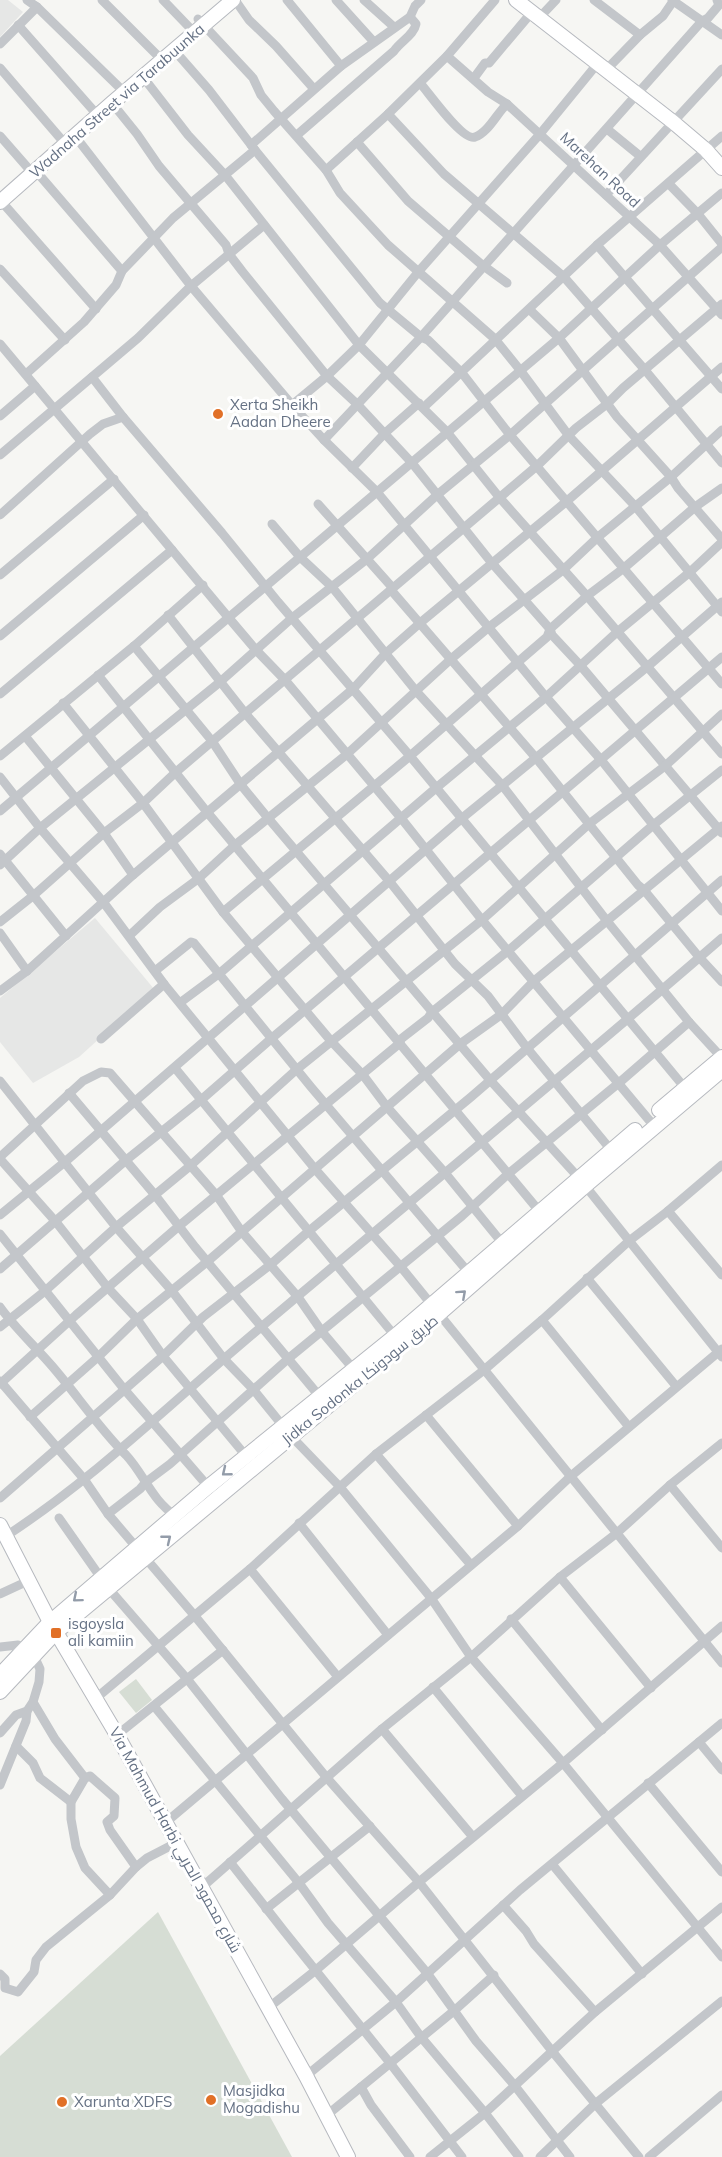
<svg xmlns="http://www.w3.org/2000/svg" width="722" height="2157" viewBox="0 0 722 2157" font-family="Mulish,Cairo,sans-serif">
	<rect width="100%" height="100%" fill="#f6f6f3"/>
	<g fill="#e6e7e6">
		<path d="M0 0H8L23 12 0 37Z"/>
		<path d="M95 918 154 989 79 1057 33 1083 0 1042V998Z"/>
	</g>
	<g fill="#d6ddd4">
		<path d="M136 1679 152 1700 136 1713 119 1692Z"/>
		<path d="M158 1912 292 2157H0V2056Z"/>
	</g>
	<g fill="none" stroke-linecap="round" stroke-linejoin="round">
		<g stroke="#b6b9bf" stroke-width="16">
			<g id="secondary">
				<path d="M516 0 673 122 706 150 722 168"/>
				<path d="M0 202 112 103 233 0"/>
				<path d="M659 1110 722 1057"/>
				<path d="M0 1525 50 1622 117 1735 306 2076 348 2157"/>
				<path d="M0 1675 50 1622 208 1487 395 1336 635 1130"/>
				<path d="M0 1692 56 1632 439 1314 585 1186 722 1070"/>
			</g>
		</g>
		<g stroke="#c3c6ca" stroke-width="9">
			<path d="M27 0 37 7 119 87"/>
			<path d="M102 0 157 55"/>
			<path d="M163 0 189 27"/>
			<path d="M235 0 249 20 276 46 314 89"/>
			<path d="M287 0 341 66"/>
			<path d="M336 0 373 41"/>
			<path d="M364 0 394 27"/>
			<path d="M594 0 640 35"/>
			<path d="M672 0 722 35"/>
			<path d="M539 18 556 0"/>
			<path d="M198 19 253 78 261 95 274 111 326 170 340 193 388 245 495 339 520 370 569 436 635 506 722 612"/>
			<path d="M18 25 93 110"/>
			<path d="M0 44 37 7"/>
			<path d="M174 50 209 90 255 150 380 303 421 337 428 340 462 373 510 435 722 684"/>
			<path d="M447 56 488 92 507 104 660 245 722 315"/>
			<path d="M0 68 61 139"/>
			<path d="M606 70 640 35 663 16 674 0"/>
			<path d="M143 77 188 135 225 175 359 345 447 432 499 497 587 596 722 754"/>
			<path d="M474 78 485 63H489L532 12"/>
			<path d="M420 83C429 93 463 142 475 137 488 133 497 113 507 104"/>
			<path d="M112 103 137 134 159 166 226 245 229 254 242 271 327 376 358 405 412 463 491 562 550 629 552 635 580 665 722 833"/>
			<path d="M388 114 444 174 564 277 645 370 722 463"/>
			<path d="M607 129 640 156"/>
			<path d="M297 135 394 51C401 41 414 35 416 24L410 17"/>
			<path d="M0 136 28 168"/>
			<path d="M75 136 191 286 292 405 324 440 377 492 546 697 602 761 722 911"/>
			<path d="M357 142 408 201 481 264 507 283"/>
			<path d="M251 145 341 66 410 17 415 6 421 0"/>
			<path d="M35 170 122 271"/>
			<path d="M326 170 388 114 447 56 495 0"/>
			<path d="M669 184 698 214 722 244"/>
			<path d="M606 195 722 69"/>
			<path d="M1 201 96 309"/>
			<path d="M597 245 722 389"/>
			<path d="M0 269 65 340"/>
			<path d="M530 310 559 338 617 417 671 477 678 488 722 539"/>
			<path d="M0 344 228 617 256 650 285 680 401 818 482 920 654 1126"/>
			<path d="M26 374 84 322 116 285 122 271 173 218 255 150"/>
			<path d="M92 377 123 417 222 533 278 602 410 756 685 1088"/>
			<path d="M292 405 327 376 359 345 419 271 540 134 598 63"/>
			<path d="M424 407 597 245 722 136"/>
			<path d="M0 416 35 386"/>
			<path d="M324 440 421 337 702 21 708 18 719 5 717 0"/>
			<path d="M0 455 138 338 191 286 264 225"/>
			<path d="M352 468 385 433 419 403"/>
			<path d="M318 504 391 586V590L536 758 638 885 644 890 699 957 722 982"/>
			<path d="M0 515 90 434 103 424 123 417"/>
			<path d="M272 524 300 557 332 587 416 691 502 785 607 921 689 1022 722 1058"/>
			<path d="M0 575 114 479"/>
			<path d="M168 615 245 713 390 882 455 964 488 996 527 1048 611 1150"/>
			<path d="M0 636 144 515"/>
			<path d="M134 646 212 741 241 785 268 818 490 1080 579 1178 722 1357"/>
			<path d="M98 675 207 812 540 1212"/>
			<path d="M0 694 172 550"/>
			<path d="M63 703 143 803 223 912 331 1041 363 1075 387 1107 446 1174 503 1244"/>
			<path d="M25 736 104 833 133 875"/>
			<path d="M0 756 134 646 203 585"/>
			<path d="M0 777 40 828 104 903 164 984 315 1169 401 1267 722 1663"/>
			<path d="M0 811 559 338 660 245 722 193"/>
			<path d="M0 854 66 936"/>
			<path d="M0 865 40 828 220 682 292 618 367 559 437 495 510 435 722 247"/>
			<path d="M223 912 410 756 518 662 547 637 550 629 587 596 624 568 695 507 722 488"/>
			<path d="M0 922 34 895 104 833 143 803 176 772 538 465 576 428 607 404 623 388 722 304"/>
			<path d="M0 933 27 971"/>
			<path d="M129 936 160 907 198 879 235 845 346 755 451 659 489 627 563 570 598 537 671 477 722 430"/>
			<path d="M155 971 191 942 194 943 311 1087 469 1273"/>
			<path d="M0 991 27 971 133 875 353 689 386 653 420 623 567 501 722 367"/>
			<path d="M181 1002 220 973 436 788 546 697 616 633 690 572 722 542"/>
			<path d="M101 1039 164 984"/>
			<path d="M175 1068 395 1336"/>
			<path d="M0 1081 116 1227 172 1291 224 1359 253 1389 291 1436 340 1487 431 1598 471 1657 563 1763 722 1957"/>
			<path d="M69 1093 155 1195 195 1247 320 1397"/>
			<path d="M0 1157 83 1081 101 1072 110 1073 217 1196 242 1232 298 1297 323 1333 356 1372"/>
			<path d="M0 1159 56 1222 108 1288 137 1319 163 1356 246 1456"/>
			<path d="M668 1211 722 1275"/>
			<path d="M0 1215 66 1161 461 819 647 667 722 602"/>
			<path d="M0 1234 124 1389 212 1491"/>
			<path d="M0 1269 125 1161 201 1100 272 1038 722 657"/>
			<path d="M587 1278 676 1386"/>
			<path d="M0 1307C15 1328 35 1346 52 1366 77 1395 99 1428 126 1455 144 1474 152 1501 176 1516"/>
			<path d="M542 1320 629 1427"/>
			<path d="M0 1327 45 1291 116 1227 190 1166 296 1070 482 920 589 824 665 766 722 714"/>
			<path d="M0 1381 84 1479 108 1514 194 1615 327 1778 419 1882 552 2051 639 2157"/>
			<path d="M0 1384 76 1315 179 1226 400 1043 401 1039 428 1018 432 1012 509 950 652 826 722 770"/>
			<path d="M426 1415 518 1526"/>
			<path d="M30 1417 98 1357 137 1319 208 1261 460 1044 502 1014 534 981 722 826"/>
			<path d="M376 1454 471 1565"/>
			<path d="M670 1485 722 1548"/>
			<path d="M0 1498 163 1356 203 1317 270 1265 309 1231 471 1097 722 880"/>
			<path d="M108 1514 140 1489 146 1482 170 1464 289 1358 462 1216 508 1174 620 1082 689 1022"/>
			<path d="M59 1518 101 1578"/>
			<path d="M299 1523 388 1635"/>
			<path d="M6 1536C98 1476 176 1398 260 1328 414 1198 570 1070 722 938"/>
			<path d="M250 1569 338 1677"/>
			<path d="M560 1577 651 1688"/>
			<path d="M109 1589 188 1680 282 1799 427 1973 476 2041 515 2086 570 2157"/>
			<path d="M0 1594 28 1581"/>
			<path d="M511 1619 602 1730"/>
			<path d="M0 1647 18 1645 27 1648"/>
			<path d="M433 1687 522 1796"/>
			<path d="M95 1699 250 1569 376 1454 484 1370 542 1320 629 1241 668 1211 722 1165"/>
			<path d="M33 1702 55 1739 85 1778 90 1776 115 1798 114 1816 107 1822 110 1830 136 1867"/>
			<path d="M154 1706 299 1883 328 1923 396 2002 421 2037 485 2113 519 2157"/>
			<path d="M382 1729 473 1837"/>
			<path d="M0 1733 16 1715 27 1711 33 1702 39 1682 40 1669 34 1656"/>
			<path d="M117 1735 223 1650"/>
			<path d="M699 1742 722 1770"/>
			<path d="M16 1746 33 1763 40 1778 71 1802"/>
			<path d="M85 1778 71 1802V1819L76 1847 85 1868 110 1895"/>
			<path d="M648 1783 722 1872"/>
			<path d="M0 1785 26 1721 27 1711"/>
			<path d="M165 1823 518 1526 571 1476 722 1349"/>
			<path d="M230 1862 284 1931 390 2063 462 2157"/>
			<path d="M552 1864 642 1974"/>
			<path d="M201 1888 382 1729 471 1657 560 1577 617 1533 670 1485 722 1443"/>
			<path d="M503 1905 526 1931 534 1944 595 2012"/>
			<path d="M266 1909 370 1826"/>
			<path d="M0 1974 5 1979V1988L18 1992 34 1972 36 1960 46 1947 110 1895 136 1867 147 1858 176 1843"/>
			<path d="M268 2008 316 1970 419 1882 563 1763 722 1626"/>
			<path d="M306 2076 396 2002 520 1890 722 1723"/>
			<path d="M361 2087 371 2105 410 2157"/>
			<path d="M327 2115 455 2010 494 1975"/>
			<path d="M430 2157 485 2113 595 2012 722 1907"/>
			<path d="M540 2157 595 2104 722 2001"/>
			<path d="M649 2157 722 2095"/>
		</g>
		<use href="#secondary" stroke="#fff" stroke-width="14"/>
	</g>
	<defs><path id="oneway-chevron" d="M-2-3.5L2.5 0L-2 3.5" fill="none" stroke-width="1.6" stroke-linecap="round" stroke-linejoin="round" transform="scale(1.5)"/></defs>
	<g stroke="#939ca9">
		<use href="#oneway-chevron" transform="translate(462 1294) rotate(-42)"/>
		<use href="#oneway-chevron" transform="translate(226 1472) rotate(141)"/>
		<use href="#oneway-chevron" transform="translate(167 1539) rotate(-39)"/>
		<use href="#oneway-chevron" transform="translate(77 1598) rotate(140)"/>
	</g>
	<g fill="#e17027" stroke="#fff" stroke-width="2">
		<circle cx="218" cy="414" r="6"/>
		<rect x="50" y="1627" width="12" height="12" rx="3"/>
		<circle cx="211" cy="2100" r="6"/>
		<circle cx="62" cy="2102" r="6"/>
	</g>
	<g text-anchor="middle" stroke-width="6" stroke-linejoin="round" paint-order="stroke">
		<g font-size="15" fill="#657184" stroke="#fff">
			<text transform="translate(117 101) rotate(-41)" y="5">Wadnaha Street via Tarabuunka</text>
			<text transform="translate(600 170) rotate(43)" y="5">Marehan Road</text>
			<text transform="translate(360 1380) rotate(-39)" y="5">Jidka Sodonka طريق سودونكا</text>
			<text transform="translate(175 1840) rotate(61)" y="5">Via Mahmud Harbi شارع محمود الحربي</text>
		</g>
		<g font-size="15" fill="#657184" stroke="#fff" text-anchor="start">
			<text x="230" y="410">Xerta Sheikh<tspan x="230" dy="17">Aadan Dheere</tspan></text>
			<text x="68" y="1629">isgoysla<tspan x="68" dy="17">ali kamiin</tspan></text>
			<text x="223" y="2096">Masjidka<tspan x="223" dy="17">Mogadishu</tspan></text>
			<text x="74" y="2107">Xarunta XDFS</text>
		</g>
	</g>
</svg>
